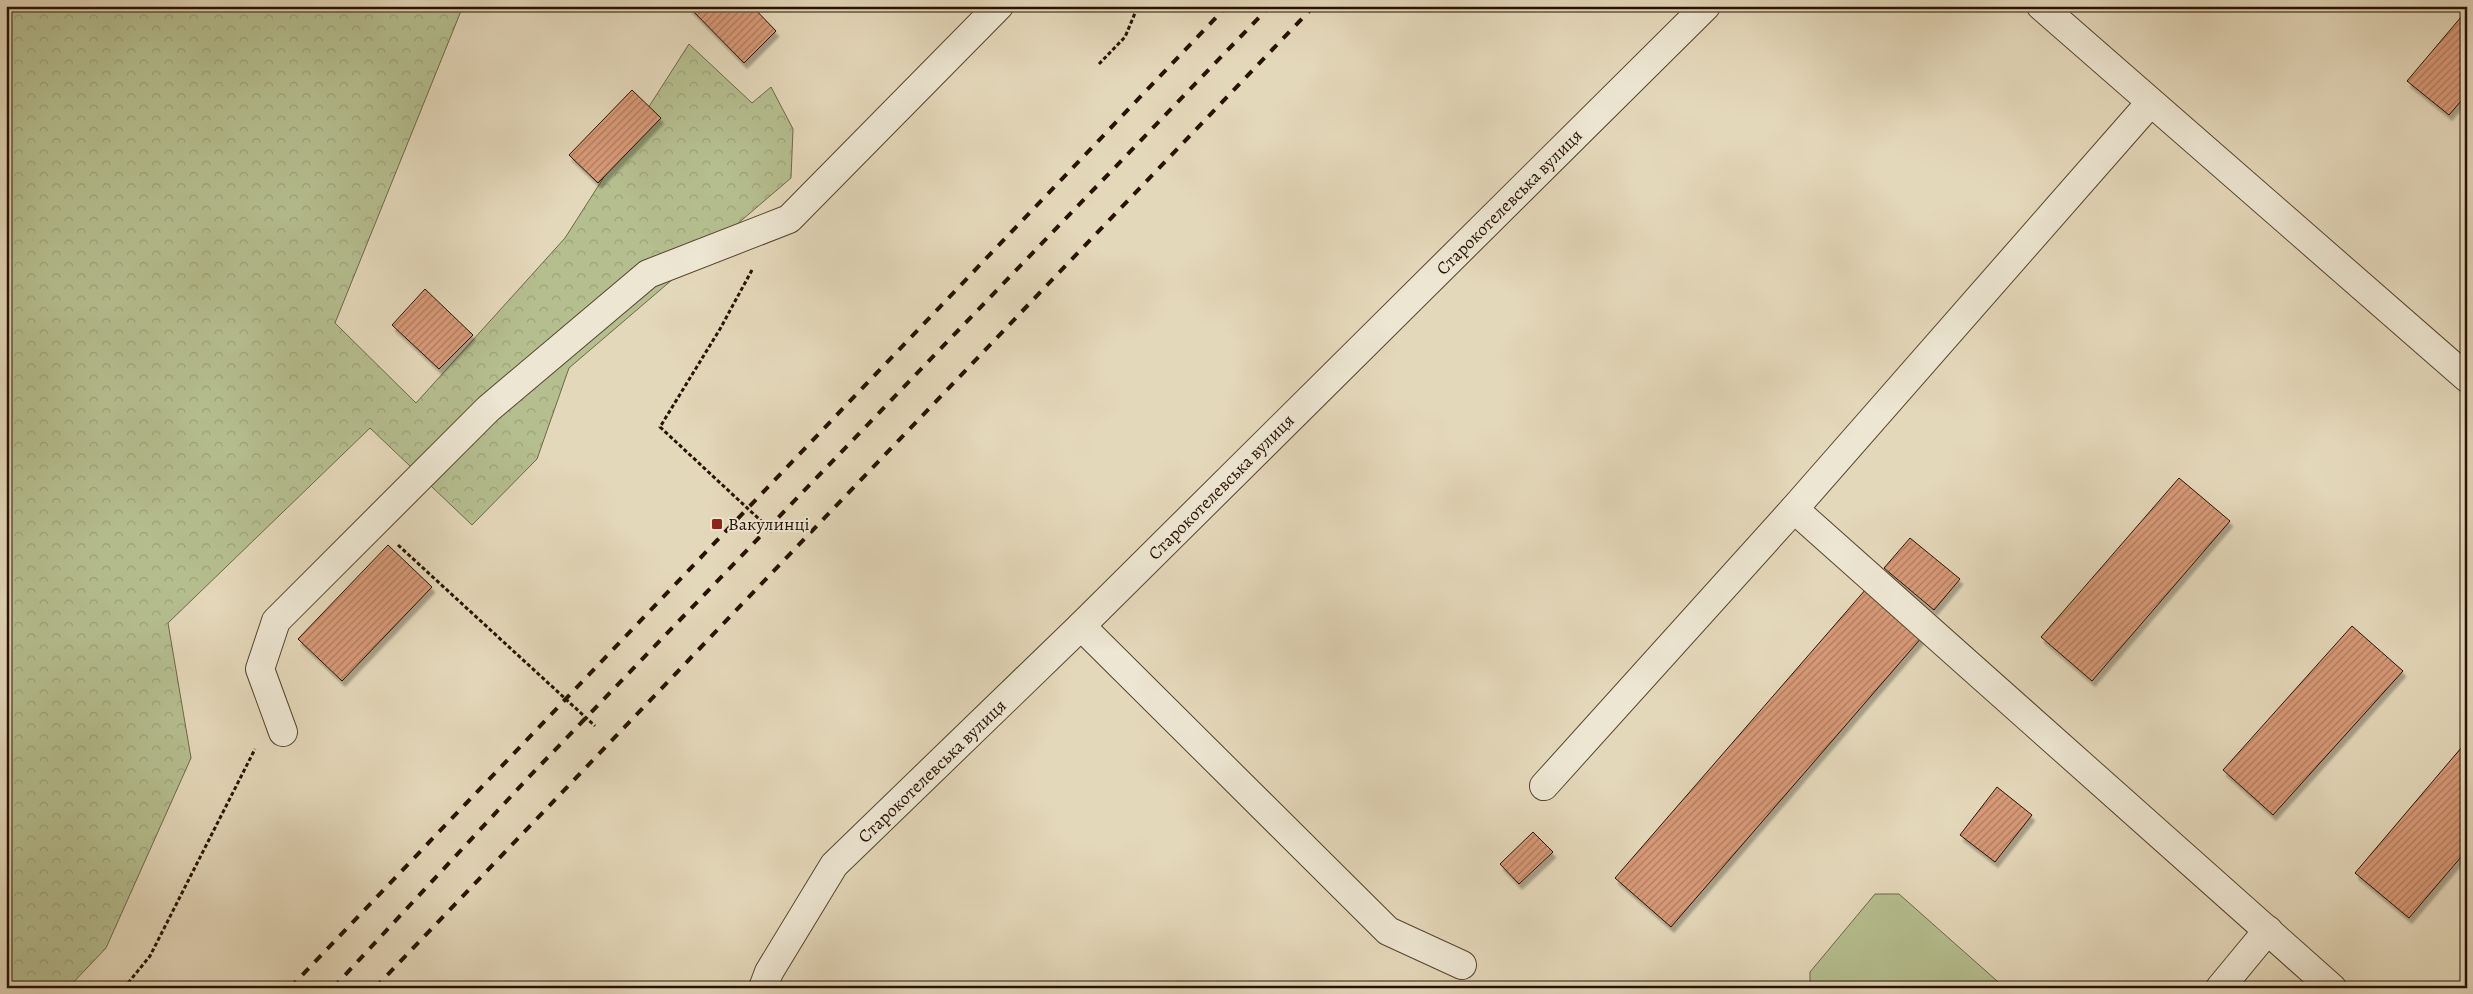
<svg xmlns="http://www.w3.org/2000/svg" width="2473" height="994" viewBox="0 0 2473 994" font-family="Alegreya,serif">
	<defs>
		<pattern id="forest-crowns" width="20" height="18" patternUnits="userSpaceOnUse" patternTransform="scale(1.25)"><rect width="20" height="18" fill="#b5be8f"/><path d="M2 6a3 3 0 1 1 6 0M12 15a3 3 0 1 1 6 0" fill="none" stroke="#9ca27a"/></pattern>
		<pattern id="building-hatch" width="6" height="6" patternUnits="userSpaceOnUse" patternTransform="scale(1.25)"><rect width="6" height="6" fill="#d79977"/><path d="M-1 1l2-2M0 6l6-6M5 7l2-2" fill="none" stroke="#ae7b5f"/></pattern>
		<filter id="shadow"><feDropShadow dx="3" dy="5.5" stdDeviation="1" flood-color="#0004"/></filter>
	</defs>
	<rect width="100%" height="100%" fill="#e4d8ba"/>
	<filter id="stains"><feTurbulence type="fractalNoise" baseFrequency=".004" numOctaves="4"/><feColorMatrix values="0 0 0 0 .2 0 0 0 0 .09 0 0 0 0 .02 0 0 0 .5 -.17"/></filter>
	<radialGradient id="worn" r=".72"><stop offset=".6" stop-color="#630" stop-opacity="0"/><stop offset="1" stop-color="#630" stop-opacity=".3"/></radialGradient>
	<path fill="#b5be8f" stroke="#6e6848" d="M1875 894H1899L2005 988H1810V972Z"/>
	<path fill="url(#forest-crowns)" stroke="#6e6848" d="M6 6H463L335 323 416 403 565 238 689 44 752 103 771 87 793 129 791 178 569 368 537 459 472 525 370 428 168 623 191 758 106 948 68 988H6Z"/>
	<g fill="url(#building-hatch)" stroke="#271200" filter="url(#shadow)">
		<path d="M688 6H752L776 31 744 63Z"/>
		<path d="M2467 10V94L2449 115 2407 81Z"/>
		<path d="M632 90 661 118 598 183 569 155Z"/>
		<path d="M425 289 473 335 439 369 392 325Z"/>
		<path d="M2179 478 2230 521 2092 681 2041 637Z"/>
		<path d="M1910 538 1960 579 1934 610 1884 568Z"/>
		<path d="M388 545 432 587 342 681 298 639Z"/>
		<path d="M1873 581 1929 629 1671 927 1615 878Z"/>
		<path d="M2352 626 2403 671 2273 815 2223 770Z"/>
		<path d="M2467 741V850L2409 918 2355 873Z"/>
		<path d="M1997 787 2032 815 1995 862 1960 835Z"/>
		<path d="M1533 832 1553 852 1519 884 1500 864Z"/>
	</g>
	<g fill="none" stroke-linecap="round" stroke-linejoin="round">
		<g stroke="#56442e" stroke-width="30">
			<g id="minor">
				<path d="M2041 6 2467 378"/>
				<path d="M1794 509 2332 988"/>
				<path d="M1081 626 1388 931 1462 965"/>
				<path d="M283 732 260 669 276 621 488 409 648 274 789 219 999 6"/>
				<path d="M1544 786 1794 509 2150 103"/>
				<path d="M763 988 769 972 834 865 1081 626 1706 6"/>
				<path d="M2220 988 2268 930"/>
			</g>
		</g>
		<g stroke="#271200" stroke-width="3" stroke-dasharray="4 2.5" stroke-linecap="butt">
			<path d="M1099 64 1125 37 1138 6"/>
			<path d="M752 270 720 329 660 427 773 532"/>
			<path d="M398 545 595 726"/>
			<path d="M124 988 150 956 255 749"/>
		</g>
		<use href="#minor" stroke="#ede6d2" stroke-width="28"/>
		<g stroke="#271200" stroke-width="4" stroke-dasharray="9 9" stroke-linecap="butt">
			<path d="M290 988 1227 6"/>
			<path d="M333 988 528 778 1270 6"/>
			<path d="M375 988 1314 6"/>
		</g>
	</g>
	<rect fill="#8f2418" stroke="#ede6d2" stroke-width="2" x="711" y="518" width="12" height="12" rx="2.5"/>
	<g text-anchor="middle" stroke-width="4" stroke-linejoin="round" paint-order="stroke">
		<g font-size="18" fill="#271200" stroke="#ede6d2">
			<text transform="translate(1509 202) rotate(-45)" y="6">Старокотелевська вулиця</text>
			<text transform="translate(1221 487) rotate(-45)" y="6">Старокотелевська вулиця</text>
			<text transform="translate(932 771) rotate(-44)" y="6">Старокотелевська вулиця</text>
		</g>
		<g font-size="18" fill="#271200" stroke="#ede6d2" text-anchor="start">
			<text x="728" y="530">Вакулинці</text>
		</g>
	</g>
	<rect width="2473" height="994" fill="none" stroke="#e4d8ba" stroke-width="25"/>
	<rect x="8" y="8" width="2458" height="979" fill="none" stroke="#271200" stroke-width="2.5"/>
	<rect x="12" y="12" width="2448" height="969" fill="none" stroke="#271200"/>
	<rect width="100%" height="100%" filter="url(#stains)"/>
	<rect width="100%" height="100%" fill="url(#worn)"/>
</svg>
